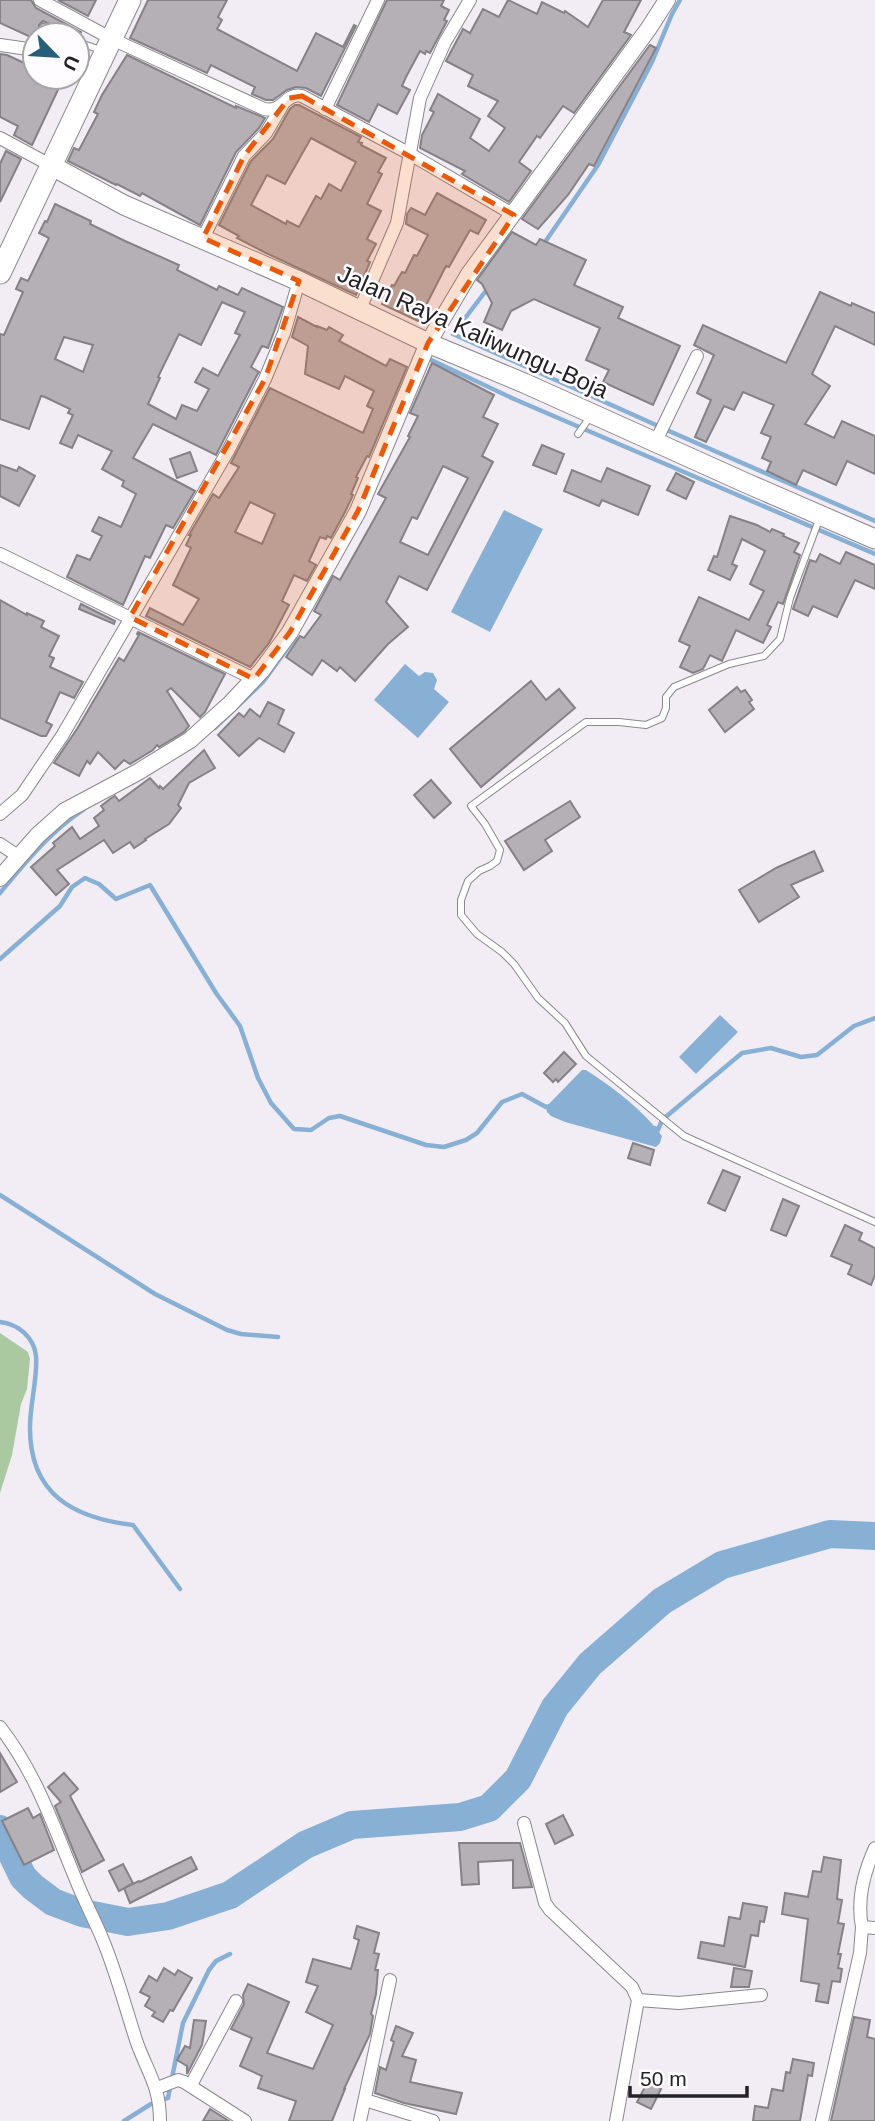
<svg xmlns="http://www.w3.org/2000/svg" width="875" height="2121" viewBox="0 0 875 2121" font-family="Arial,sans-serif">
	<rect width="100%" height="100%" fill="#f2edf5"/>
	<path fill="#abc9a1" d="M0 1333 28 1352 30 1359 27 1389 21 1404 12 1455 0 1493Z"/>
	<g fill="#88afd4">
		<path d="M504 510 543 529 490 632 451 612Z"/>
		<path d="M405 664 419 676 425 672 433 673 437 680 434 689 449 702 418 738 374 700Z"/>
		<path d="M720 1015 738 1032 696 1074 679 1057Z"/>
		<path d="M582 1070H586C614 1088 643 1110 662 1136L660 1143 656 1147 565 1122 551 1116 547 1112 546 1107Z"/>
	</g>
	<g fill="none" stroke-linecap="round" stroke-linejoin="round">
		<g stroke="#88afd4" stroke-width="4.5">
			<path d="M543 245 598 165 652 62 672 14 680 0"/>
			<path d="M491 288 485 292 453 334 656 425"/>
			<path d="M427 358 514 399 875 554"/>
			<path d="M669 431 875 521"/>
			<path d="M215 728 263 682 295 638"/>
			<path d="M0 893C26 862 49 833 83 810"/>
			<path d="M0 959 60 906 72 887 85 878 99 884 116 899 150 885 216 993 240 1026 258 1078 271 1103 294 1129 311 1130 329 1118 340 1116 426 1145 444 1147 466 1140 477 1133 502 1102 522 1094 546 1107 551 1106"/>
			<path d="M655 1128 658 1130 662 1120 742 1053 771 1048 801 1057 817 1055 854 1026 875 1018"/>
			<path d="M0 1195 155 1294 227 1330 241 1334 278 1337"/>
			<path d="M0 1322C18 1324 34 1337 36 1356 38 1375 30 1405 30 1426 29 1494 73 1518 133 1525L180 1589"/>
			<path d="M124 2121 151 2104 168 2098 183 2023 209 1970 216 1961 230 1954"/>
		</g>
		<path stroke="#88afd4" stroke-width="28" d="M0 1829 23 1877 33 1887 53 1902 82 1913 128 1922 168 1916 230 1895 305 1845 352 1825 460 1817 489 1808 518 1779 555 1707 590 1664 662 1601 722 1565 830 1534 875 1536"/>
	</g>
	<g fill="#b4b0b6" stroke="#858187" stroke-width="2" fill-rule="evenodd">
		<path d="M0 0H31L36 8 81 32 79 35H67L63 30 43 21 39 25V30L48 35H35V39L0 23Z"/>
		<path d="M58 0H96L88 16Z"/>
		<path d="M148 0H227L218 17 222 20 217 29 297 71 316 33 343 47 354 25 356 26 321 96 306 88 296 87 287 90 273 100H266L252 94 255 87 211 65 207 73 130 38Z"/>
		<path d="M387 0H444L441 6 449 10 444 20 447 21 430 53 426 51 425 54 420 51 406 77 402 86 410 90 397 114 378 104 369 122 337 105Z"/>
		<path d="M508 0 537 14 542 2 564 13 565 11 588 27 603 0H641L624 32 631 35 574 113 563 106 540 138 537 136 519 162 531 171 509 202 462 174 465 171 420 148 422 135 434 112 430 110 438 94 480 119 470 138 489 151 505 128 488 116 498 101 468 86 473 75 446 61 463 29 470 33 483 9 499 17Z"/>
		<path d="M650 45 656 48 594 166 589 164 568 195 538 229 522 219Z"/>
		<path d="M0 54 7 55 35 68V77H64L32 145 14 135 18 126 0 117Z"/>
		<path d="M127 55 236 108V106L265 118 259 128 236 152 200 225 142 193 140 196 117 184 116 185 68 161 74 148 79 150 98 114 94 112 102 95Z"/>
		<path d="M295 105H299L361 137 358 142 362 143 361 145 386 158 378 172 382 174 367 204 381 211 367 239 376 244 367 261 370 262 356 295 266 253 237 238 239 236 219 225 251 161 273 139 290 109ZM311 138 356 162 341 191 329 184 321 199 316 196 299 227 287 221 286 224 251 205 267 175 285 184Z"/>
		<path d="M6 151 21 159 0 202V164Z"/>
		<path d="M437 193 486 220 478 234 470 230 449 267 446 266 418 321 382 304 392 285 394 286 402 272 405 273 414 255 417 256 428 235 406 224 407 214 411 208 425 215Z"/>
		<path d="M55 204 91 221 90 224 125 241 179 265 177 270 217 290 219 286 238 295 242 288 283 307 268 348 262 346 251 367 259 372 257 375 216 455 153 424 133 458 195 491 173 528 166 525 150 558 145 556 123 605 67 577 77 555 90 560 102 536 92 531 99 517 121 527 136 494 122 486 124 481 102 469 112 451 78 435 72 448 60 443 73 415 68 413 70 409 45 397 41 396 29 429 0 419V334L4 335 23 292 16 289 21 278 28 281 49 238 39 233 45 221 47 222ZM222 302 245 312 235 333 240 335 218 376 203 368 195 382 209 389 197 411 182 405 176 419 148 404 160 378 158 377 179 334 201 345ZM64 337 93 345 83 372 55 359Z"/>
		<path d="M512 232 536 245 540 239 586 260 574 285 623 307 618 318 680 346 653 405 603 382 609 370 586 360 600 328 534 299 511 311 502 330 484 322 492 303 482 284 477 280Z"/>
		<path d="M820 292 851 306 852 303 875 313V345L835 326 812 374 830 386 805 424 834 438 842 421 875 436V474L847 461 836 485 803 470 796 485 767 471 771 462 762 458 771 437 761 433 774 405 743 392 734 410 724 406 706 442 695 437 711 400 697 393 714 355 694 345 703 325 786 363Z"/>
		<path d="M298 317 317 327V326L327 330 329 327 343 335 339 341 386 366 390 359 407 367 369 457 367 456 356 477 358 478 351 494 353 495 346 510 331 538 327 536 326 539 320 537 309 561 316 565 307 581 294 575 282 601 289 605 269 643 250 667 146 616 150 608 183 625 199 599 173 585 191 548 186 545 191 535H189L213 494 219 498 239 467 231 463 270 388 363 433 373 409 367 406 374 391 345 376 339 389 305 374 308 346 292 337ZM250 502 275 514 262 544 235 532Z"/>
		<path d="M432 363 494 395 483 417 498 424 482 456 493 462 427 590 399 576 386 602 408 627 388 644 355 681 340 667 337 671 322 660 312 675 286 657 300 636 304 638 321 615 314 611 333 576 340 580 386 498 378 494 410 437 408 436 418 416 410 413ZM443 466 468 478 428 555 400 542 412 517 417 519Z"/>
		<path d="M542 445 564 454 556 474 533 465Z"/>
		<path d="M190 452 197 471 177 478 170 459Z"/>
		<path d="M0 465 17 471 19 467 35 476 19 506 0 496Z"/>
		<path d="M607 468 650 486 638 515 602 500 599 506 564 491 572 470 601 482Z"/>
		<path d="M676 473 694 482 686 499 667 490Z"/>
		<path d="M730 516 757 525 770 532 772 529 784 534 783 536 799 543 794 552 800 555 783 604 778 602 767 625 771 627 763 643 736 630 722 661 710 655 703 669 693 673 680 667 690 646 679 641 699 597 749 620 764 591 750 584 765 551 742 539 732 564 737 566 730 580 708 570 714 556 717 557Z"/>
		<path d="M846 552 875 565V589L855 580 837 617 813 606 808 616 793 609 810 560 816 562 820 554 840 564Z"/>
		<path d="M0 600 27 615V613L44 621 41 627 59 636 49 656 54 658 50 667 83 682 74 698 60 692 46 722 52 725 46 736H41L0 718Z"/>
		<path d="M81 604 115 621 114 624 79 609Z"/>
		<path d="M138 632 225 674 205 712 200 717 171 688 167 691 189 726 184 732 159 747 157 745 153 750 130 764 124 760 115 769 98 752 90 764 87 761 79 776 54 763 77 729 119 658 124 661 139 635 137 634Z"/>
		<path d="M531 681 546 700 559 689 575 708 481 787 450 749Z"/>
		<path d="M737 687 741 692 745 690 752 700 749 702 754 709 725 732 709 710Z"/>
		<path d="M268 702 284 710 278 724 294 733 284 752 259 738 239 756 218 735 239 713 244 717 250 709 260 717Z"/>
		<path d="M204 750 215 768 189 783 178 805 181 808 169 824 145 839 146 840 134 848 130 842 113 853 104 840 57 870 69 884 56 895 31 867 55 846 53 843 72 827 80 839 99 826 94 818 104 810 101 806 110 799 115 796 119 801 150 778 159 788 160 786 163 789Z"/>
		<path d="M431 780 451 803 434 818 414 795Z"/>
		<path d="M570 801 580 817 545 840 552 851 524 870 505 841Z"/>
		<path d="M814 851 823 871 791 885 799 897 759 922 739 890 776 868Z"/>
		<path d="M564 1052 576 1064 558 1082 556 1079 553 1082 544 1073Z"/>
		<path d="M633 1143 654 1150 650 1165 628 1158Z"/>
		<path d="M723 1170 740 1177 725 1211 708 1203Z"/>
		<path d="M783 1199 799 1206 786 1236 771 1230Z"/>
		<path d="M845 1225 862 1233 859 1240 875 1248V1275L871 1285 848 1274 852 1265 831 1256Z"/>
		<path d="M0 1753 17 1782 0 1792Z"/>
		<path d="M64 1773 78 1789 70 1796 104 1860 82 1872 55 1806 61 1802 48 1787Z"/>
		<path d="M28 1808 33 1818 40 1814 54 1850 24 1865 2 1821Z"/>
		<path d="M563 1815 573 1835 555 1844 546 1824Z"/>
		<path d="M459 1843H520L532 1887 513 1888V1860L478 1862 479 1884 462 1885Z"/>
		<path d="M191 1857 197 1869 130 1903 124 1888 139 1881 140 1882Z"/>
		<path d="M824 1857 841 1860 837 1899 842 1900 838 1923 844 1924 838 1954H841L838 1968 842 1969 840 1982 832 1981 828 2003 816 2001 819 1984 801 1981 808 1919 782 1914 785 1893 808 1897 813 1871 821 1872Z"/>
		<path d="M123 1864 133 1883 119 1891 109 1871Z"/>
		<path d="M743 1903 767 1907 764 1922 760 1921 758 1936 751 1935 745 1967 698 1958 701 1942 724 1946 729 1917 740 1919Z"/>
		<path d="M357 1926 379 1933 374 1953 379 1954 375 1970H378L376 1994 371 2014 373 2016 370 2034 344 2089H345L332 2121H289L296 2101 258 2088 262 2076 240 2066 252 2038 231 2029 244 2004 243 1995 248 1984 289 2002 267 2053 313 2069 333 2025 306 2012 318 1986 306 1982 313 1959 351 1969 359 1940 354 1938Z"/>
		<path d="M164 1968 175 1975 178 1970 192 1978 173 2011 170 2010 163 2022 152 2016 155 2012 145 2006 150 1997 140 1992 149 1976 157 1981Z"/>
		<path d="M734 1968 752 1971 749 1987H731Z"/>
		<path d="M854 2017 870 2020 867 2037 875 2039V2121H831Z"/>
		<path d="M194 2020 206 2021 202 2045 187 2074V2066L177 2060 185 2046 190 2048Z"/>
		<path d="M396 2026 413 2033 402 2056 416 2060 410 2082 462 2093 456 2114 404 2103 375 2093 380 2067 386 2070 394 2042 391 2040Z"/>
		<path d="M793 2059 814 2063 812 2076 808 2075 800 2121H753L755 2106 768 2108 772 2089 783 2091 786 2072 790 2073Z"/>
		<path d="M647 2083 661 2089 651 2109 637 2102Z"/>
		<path d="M210 2109 229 2121H203Z"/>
	</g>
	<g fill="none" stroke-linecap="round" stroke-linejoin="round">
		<g stroke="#8b878d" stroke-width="8">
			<g id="service">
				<path d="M44 27 61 35"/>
				<path d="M77 42 101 50"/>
				<path d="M578 434 590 417"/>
				<path d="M820 517 790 598 780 639 764 656 729 664 674 687 666 697V708L662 718 646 725 619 722H586L471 806 485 824 500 850 497 861 490 866 479 871 468 881 461 900V915L477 934 502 952 514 964 538 998 565 1023 586 1056 684 1136 875 1222"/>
			</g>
		</g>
		<g stroke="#8b878d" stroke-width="14">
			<g id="minor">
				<path d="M40 0 112 39 264 109C284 113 285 92 302 96L410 154 514 215"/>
				<path d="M0 45 35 50"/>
				<path d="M77 66 96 74"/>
				<path d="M325 109 378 0"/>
				<path d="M0 138 52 166"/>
				<path d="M203 238 244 156 266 133 282 106"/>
				<path d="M360 309 397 223 420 98 445 42 470 0"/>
				<path d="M656 441 697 356"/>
				<path d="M0 554 254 679"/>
				<path d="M0 814 22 795 62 736 228 451 265 379 284 333 299 281"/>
				<path d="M0 844 18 856"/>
				<path d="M0 1727C36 1773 54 1827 76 1880 84 1900 94 1919 102 1938 116 1971 125 2006 136 2040 147 2072 160 2085 160 2121"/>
				<path d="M524 1823 545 1903 550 1910 632 1987 638 2000 616 2121"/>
				<path d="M875 1848C864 1872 857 1901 862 1927L875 1928"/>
				<path d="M638 2000 679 2003 761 1995"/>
				<path d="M191 2085 236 2001"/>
				<path d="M157 2088 178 2080 184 2082 245 2121"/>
				<path d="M365 2100 433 2121"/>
				<path d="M360 2121 390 1980"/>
				<path d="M822 2121 860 1953 862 1927"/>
			</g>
		</g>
		<g stroke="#8b878d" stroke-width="18">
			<path id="tertiary" d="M0 878 38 835 65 811 138 772 190 740 230 704 262 670 290 632 358 511 428 343 469 274 649 28 667 0"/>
		</g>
		<g stroke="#8b878d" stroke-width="21">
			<path id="secondary" d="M52 166 124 205 299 281 428 343 524 383 746 483 875 539"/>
		</g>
		<g stroke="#8b878d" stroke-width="23">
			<path id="primary" d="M0 273 130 0"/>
		</g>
		<use href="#service" stroke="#fff" stroke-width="6"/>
		<use href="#minor" stroke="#fff" stroke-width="12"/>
		<use href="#tertiary" stroke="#fff" stroke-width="16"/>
		<use href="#secondary" stroke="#fff" stroke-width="19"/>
		<use href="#primary" stroke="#fff" stroke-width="21"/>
	</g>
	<path fill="#e8590c" fill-opacity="0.2" stroke="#e8590c" stroke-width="5" stroke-dasharray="14 9" stroke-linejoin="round" d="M302 96 514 215 428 343 358 511 290 632 254 679 130 617 265 379 299 281 203 238 244 156 289 98Z"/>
	<g text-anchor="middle" stroke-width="5" stroke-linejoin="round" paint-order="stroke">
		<g font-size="24" fill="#232224" stroke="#fefcff">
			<text transform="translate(473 332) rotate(24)" y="8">Jalan Raya Kaliwungu-Boja</text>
		</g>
	</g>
	<g transform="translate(56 56) rotate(115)"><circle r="33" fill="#fefcff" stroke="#a6a5a7" stroke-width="2"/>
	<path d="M0-5L12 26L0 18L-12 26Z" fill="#275f79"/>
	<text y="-10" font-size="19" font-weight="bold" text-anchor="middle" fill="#232224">U</text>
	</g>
	<path d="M630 2086v10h117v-10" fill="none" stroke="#232224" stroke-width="3.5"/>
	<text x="640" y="2086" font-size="21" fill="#232224" stroke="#fefcff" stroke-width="5" paint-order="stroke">50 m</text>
</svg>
